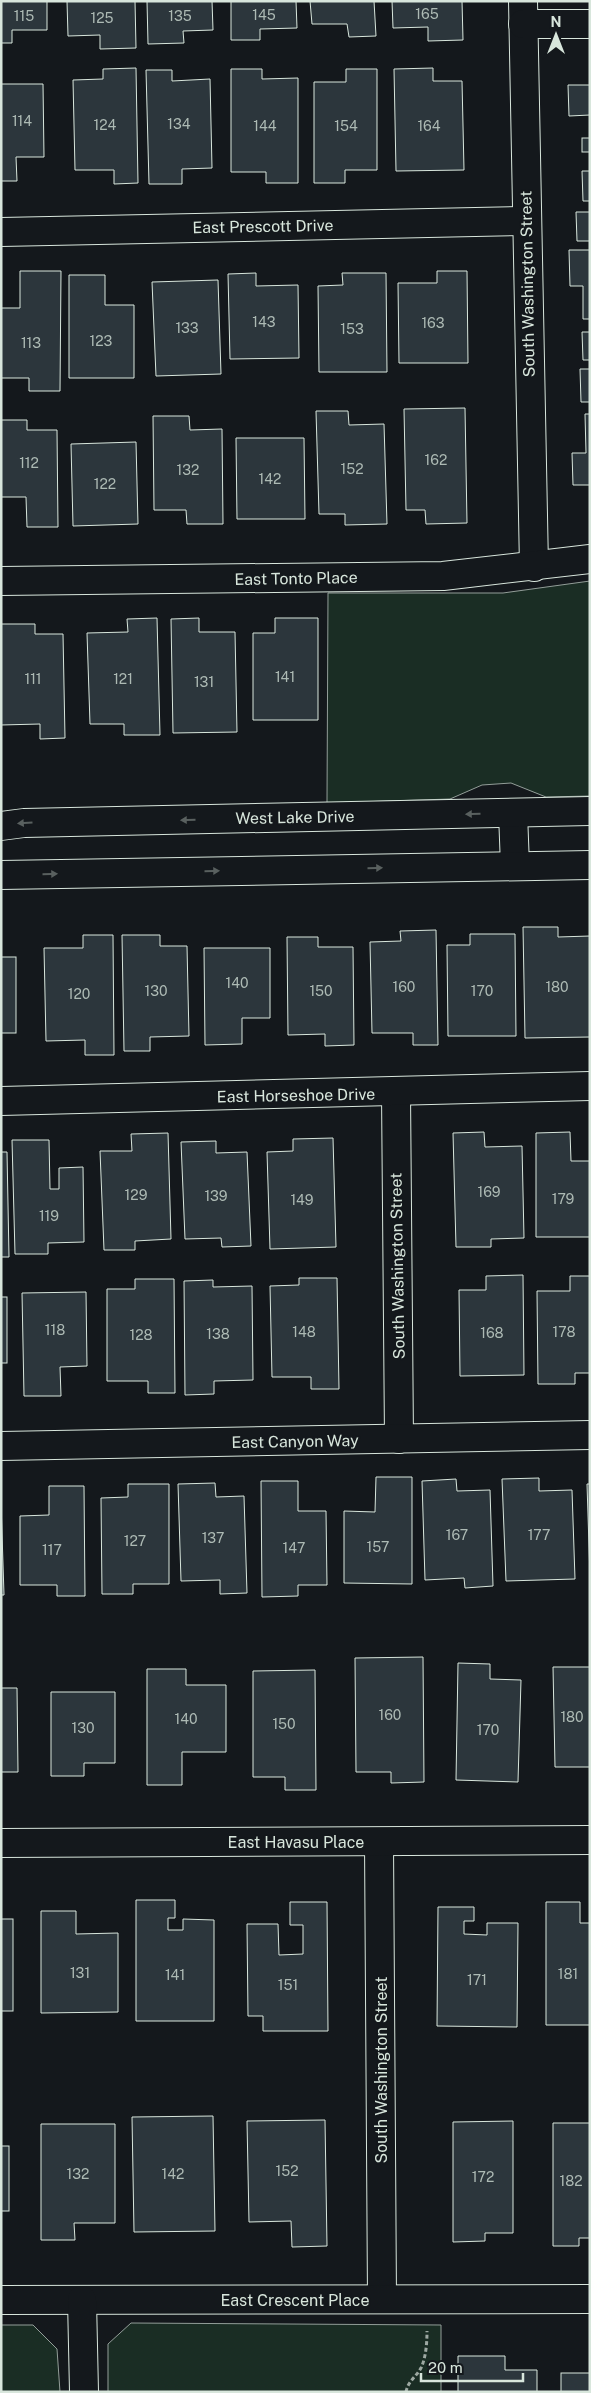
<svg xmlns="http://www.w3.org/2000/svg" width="591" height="2393" viewBox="0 0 591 2393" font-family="'Public Sans',sans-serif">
	<rect width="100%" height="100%" fill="#14181c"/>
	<g fill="#1a2d24" stroke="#939e99">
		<path d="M590 581V796L546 797 511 783 482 785 450 799 327 803 328 593H503Z"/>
		<path d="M131 2323 441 2325V2392H108V2344Z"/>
		<path d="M1 2325H33L57 2349 60 2392H1Z"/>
	</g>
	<g fill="#2c363c" stroke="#d8e6dc">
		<path d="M1 1H47V30H12V43H1Z"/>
		<path d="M67 1H135L136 48 100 49V35L68 36Z"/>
		<path d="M147 1H212L213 30 183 31 184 43 148 44Z"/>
		<path d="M231 1H296L297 28 260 29V40H231Z"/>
		<path d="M310 1H374L376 36 349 37 347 24H312Z"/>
		<path d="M392 1H462L463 40 428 41V27L393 28Z"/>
		<path d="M136 68 138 183 114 184V170H75L73 80 103 79V69Z"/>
		<path d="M433 68V81H462L464 170 396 171 394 69Z"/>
		<path d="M231 69H262V79L298 78V183H266V172H231Z"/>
		<path d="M346 69H377V170H345V183H314V82H346Z"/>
		<path d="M146 70H172V81L210 79 212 168 182 169V184H149Z"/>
		<path d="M1 84H43L44 157H16L17 181H1Z"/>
		<path d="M568 85H590V115L569 116Z"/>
		<rect x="582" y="138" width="8" height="14"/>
		<path d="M582 171H590V201H583Z"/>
		<path d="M576 212H590V241H577Z"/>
		<path d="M569 250H590V319H583V286H570Z"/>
		<path d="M20 271H61L60 391H29V378H1V308H20Z"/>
		<path d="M437 271H467L468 363H399L398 283H437Z"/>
		<path d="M256 273V286L298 285 299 358 230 359 228 274Z"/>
		<path d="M342 273H386L387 372H319L318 286 343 285Z"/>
		<path d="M69 275H105V305H134V378H69Z"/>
		<path d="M218 280 221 374 156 376 152 282Z"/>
		<path d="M582 332H590V360H583Z"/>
		<path d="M580 369H590V402H581Z"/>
		<path d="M465 408 467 523 426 524 425 510H406L404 409Z"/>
		<path d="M316 411H348L349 425 384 424 387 524 345 525V514H319Z"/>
		<path d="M585 414H590V485H573L572 453H586Z"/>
		<path d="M153 416H189L190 430 222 429 223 524H187L186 510H154Z"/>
		<path d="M1 420H27V430H57L58 527H27L26 497H1Z"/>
		<path d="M236 438H304L305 519H237Z"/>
		<path d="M136 442 138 524 73 526 71 444Z"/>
		<path d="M157 618 160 735H124V724H90L87 633 128 632 127 619Z"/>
		<path d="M199 618V632H235L237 732 173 733 171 619Z"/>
		<path d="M275 618H318V720H253V633H275Z"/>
		<path d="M1 624H35V634H63L65 738 40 739V724L1 725Z"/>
		<path d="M523 927H558V937L590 936V1037L525 1038Z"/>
		<path d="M436 930 438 1045H413V1033H372L370 942 401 941 400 931Z"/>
		<path d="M470 934H515L516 1036H448L447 945H470Z"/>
		<path d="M83 935H113L114 1055H85V1040L46 1041 44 948H83Z"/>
		<path d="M122 935H160V946H187L189 1036 150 1037V1051H124Z"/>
		<path d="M287 937H318V947H353L354 1045 325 1046V1034L288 1035Z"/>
		<path d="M204 948H270V1018H242V1044L205 1045Z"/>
		<rect x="1" y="957" width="15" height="76"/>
		<path d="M484 1132 485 1147 522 1146 524 1238 491 1239V1247H456L453 1133Z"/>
		<path d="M570 1132 571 1161H590V1237H536V1133Z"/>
		<path d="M168 1133 171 1239 135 1241V1250H104L100 1151H132L131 1134Z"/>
		<path d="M333 1138 336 1247 270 1249 267 1152 293 1151V1139Z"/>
		<path d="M12 1140H49L50 1189H59V1168L83 1167 84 1242 48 1243V1254H15Z"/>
		<path d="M216 1141V1153L247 1152 251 1246 222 1247 221 1238 185 1239 181 1142Z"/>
		<path d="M1 1152H7L9 1257H1Z"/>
		<path d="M523 1275 524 1375 460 1376 459 1290H486V1276Z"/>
		<path d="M570 1276H590V1373H575V1384H538L537 1291H570Z"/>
		<path d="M299 1278H337L339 1389H311V1377H272L270 1286 299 1285Z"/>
		<path d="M135 1279H174L175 1393H148V1381H107V1289H135Z"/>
		<path d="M213 1280V1287L252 1286 253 1380 214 1381V1394L185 1395 184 1281Z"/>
		<path d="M86 1292 87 1366 60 1367 61 1396H24L22 1293Z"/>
		<rect x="1" y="1297" width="6" height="66"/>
		<path d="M376 1477H412V1584L344 1583V1511L375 1512Z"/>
		<path d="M539 1478V1491L572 1490 575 1579 506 1581 502 1479Z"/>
		<path d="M456 1479 457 1491 490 1490 493 1586 465 1588 464 1578 425 1580 422 1481Z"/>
		<path d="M261 1481H298V1511H326L327 1585H298V1596L262 1597Z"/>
		<path d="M215 1483 216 1497 244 1496 247 1593 220 1594V1580L181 1581 178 1484Z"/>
		<path d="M128 1484H169V1584H133V1594H102L101 1498 128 1497Z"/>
		<path d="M587 1484H590V1577Z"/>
		<path d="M49 1486H84L85 1596H57V1585H20V1516L49 1515Z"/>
		<path d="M1 1502 4 1595H1Z"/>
		<path d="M423 1657 424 1782 391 1783V1772H356L355 1658Z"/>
		<path d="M458 1663 490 1664V1679L521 1680 518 1782 456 1780Z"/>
		<path d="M553 1667H590V1767H555Z"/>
		<path d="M147 1669H186V1685H226V1752H182V1785H147Z"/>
		<path d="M315 1670 316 1790H285V1777H253V1671Z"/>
		<path d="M1 1688H17L18 1772H1Z"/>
		<path d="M51 1692H115V1763H84V1776H51Z"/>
		<path d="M136 1900H175V1918H168V1930H183V1919L214 1920V2021H136Z"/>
		<path d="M290 1902H327L328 2031H263V2016H248L247 1924H278L279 1955 303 1954V1925H290Z"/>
		<path d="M546 1902H580V1923H590V2025H546Z"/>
		<path d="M438 1907H474V1921H464V1934L487 1935V1923H518L517 2027 437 2026Z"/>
		<path d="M41 1911H76V1934L118 1933V2012L41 2013Z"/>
		<rect x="1" y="1919" width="12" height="92"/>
		<path d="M213 2116 215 2231 134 2232 132 2117Z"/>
		<path d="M325 2120 327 2246 292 2247 291 2221 249 2222 247 2121Z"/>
		<path d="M513 2121V2233H485V2241L453 2242V2122Z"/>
		<path d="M553 2123H590V2238H579V2246H553Z"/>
		<path d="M41 2124H115V2223H74L75 2240H41Z"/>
		<rect x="1" y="2146" width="8" height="65"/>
		<path d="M458 2356H505V2370H537V2392H458Z"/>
		<rect x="561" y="2373" width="29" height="19"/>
	</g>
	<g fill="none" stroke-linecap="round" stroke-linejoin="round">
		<g stroke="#d8e6dc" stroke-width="30">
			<g id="minor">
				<path d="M523 1 534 567"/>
				<path d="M523 24H590"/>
				<path d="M1 232 525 221"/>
				<path d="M1 581 443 576 590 559"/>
				<path d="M513 813 515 866"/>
				<path d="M1 826 24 823 590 811"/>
				<path d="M1 875 590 865"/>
				<path d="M396 1093 399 1439"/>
				<path d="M1 1101 590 1086"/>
				<path d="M1 1446 590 1435"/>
				<path d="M379 1842 382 2299"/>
				<path d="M1 1843 590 1840"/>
				<path d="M1 2300 590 2299"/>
				<path d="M82 2300 84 2392"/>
			</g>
		</g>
		<path stroke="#9da8a2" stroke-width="3" stroke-dasharray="4 2.5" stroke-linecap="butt" d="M406 2392C408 2381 416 2377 421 2368 426 2357 427 2343 427 2331"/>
		<use href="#minor" stroke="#14181c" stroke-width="28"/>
	</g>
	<defs><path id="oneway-solid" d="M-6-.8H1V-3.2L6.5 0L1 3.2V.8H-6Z" transform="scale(1.25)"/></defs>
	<g fill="#59605f">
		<use href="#oneway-solid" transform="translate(473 814) rotate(179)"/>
		<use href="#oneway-solid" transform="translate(188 820) rotate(179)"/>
		<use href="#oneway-solid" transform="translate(25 823) rotate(176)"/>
		<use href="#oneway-solid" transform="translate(375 868) rotate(-1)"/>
		<use href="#oneway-solid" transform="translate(212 871) rotate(-1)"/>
		<use href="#oneway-solid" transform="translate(50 874) rotate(-1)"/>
	</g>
	<g text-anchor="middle" stroke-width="4" stroke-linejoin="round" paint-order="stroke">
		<g font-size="14" fill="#adbab4">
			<text x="427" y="19">165</text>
			<text x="264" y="20">145</text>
			<text x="24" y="21">115</text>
			<text x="180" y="21">135</text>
			<text x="102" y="23">125</text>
			<text x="22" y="126">114</text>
			<text x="179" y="129">134</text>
			<text x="105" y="130">124</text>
			<text x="265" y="131">144</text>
			<text x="346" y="131">154</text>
			<text x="429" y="131">164</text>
			<text x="264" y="327">143</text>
			<text x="433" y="328">163</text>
			<text x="187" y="333">133</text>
			<text x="352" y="334">153</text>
			<text x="101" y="346">123</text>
			<text x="31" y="348">113</text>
			<text x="436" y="465">162</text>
			<text x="29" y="468">112</text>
			<text x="352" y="474">152</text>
			<text x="188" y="475">132</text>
			<text x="270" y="484">142</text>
			<text x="105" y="489">122</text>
			<text x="285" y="682">141</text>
			<text x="33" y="684">111</text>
			<text x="123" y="684">121</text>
			<text x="204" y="687">131</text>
			<text x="237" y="988">140</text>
			<text x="404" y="992">160</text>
			<text x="557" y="992">180</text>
			<text x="156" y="996">130</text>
			<text x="321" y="996">150</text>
			<text x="482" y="996">170</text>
			<text x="79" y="999">120</text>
			<text x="489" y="1197">169</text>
			<text x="136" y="1200">129</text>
			<text x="216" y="1201">139</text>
			<text x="563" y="1204">179</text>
			<text x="302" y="1205">149</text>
			<text x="49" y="1221">119</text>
			<text x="55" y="1335">118</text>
			<text x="304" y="1337">148</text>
			<text x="564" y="1337">178</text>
			<text x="492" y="1338">168</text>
			<text x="218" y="1339">138</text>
			<text x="141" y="1340">128</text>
			<text x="457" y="1540">167</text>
			<text x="539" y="1540">177</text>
			<text x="213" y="1543">137</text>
			<text x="135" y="1546">127</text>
			<text x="378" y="1552">157</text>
			<text x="294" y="1553">147</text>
			<text x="52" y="1555">117</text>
			<text x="390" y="1720">160</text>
			<text x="572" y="1722">180</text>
			<text x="186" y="1724">140</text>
			<text x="284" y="1729">150</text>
			<text x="83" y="1733">130</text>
			<text x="488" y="1735">170</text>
			<text x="80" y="1978">131</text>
			<text x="568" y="1979">181</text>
			<text x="175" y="1980">141</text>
			<text x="477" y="1985">171</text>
			<text x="288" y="1990">151</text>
			<text x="287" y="2176">152</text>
			<text x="78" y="2179">132</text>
			<text x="173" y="2179">142</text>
			<text x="483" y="2182">172</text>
			<text x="571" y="2186">182</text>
		</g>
		<g font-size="16" fill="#d8e6dc" stroke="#14181c">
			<text transform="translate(263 226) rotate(-1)" y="6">East Prescott Drive</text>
			<text transform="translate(527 284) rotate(-91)" y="6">South Washington Street</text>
			<text transform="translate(296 578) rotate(-1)" y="6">East Tonto Place</text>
			<text transform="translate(295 817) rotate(-1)" y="6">West Lake Drive</text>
			<text transform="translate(296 1095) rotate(-1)" y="6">East Horseshoe Drive</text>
			<text transform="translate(397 1266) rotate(-91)" y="6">South Washington Street</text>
			<text transform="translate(295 1441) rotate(-1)" y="6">East Canyon Way</text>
			<text x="296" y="1848">East Havasu Place</text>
			<text transform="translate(381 2070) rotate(-90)" y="6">South Washington Street</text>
			<text x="295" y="2306">East Crescent Place</text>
		</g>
	</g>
	<rect width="591" height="2393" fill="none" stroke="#d8e6dc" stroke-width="5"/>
	<g transform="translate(556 35)" stroke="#14181c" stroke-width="4" paint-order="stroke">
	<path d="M0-4L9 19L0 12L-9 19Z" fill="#d8e6dc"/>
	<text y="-8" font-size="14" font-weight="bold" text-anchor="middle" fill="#d8e6dc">N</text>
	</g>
	<path d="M421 2373v8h102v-8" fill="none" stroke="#d8e6dc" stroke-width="2.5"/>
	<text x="428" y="2373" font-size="15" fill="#d8e6dc" stroke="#14181c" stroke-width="4" paint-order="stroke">20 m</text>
</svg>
